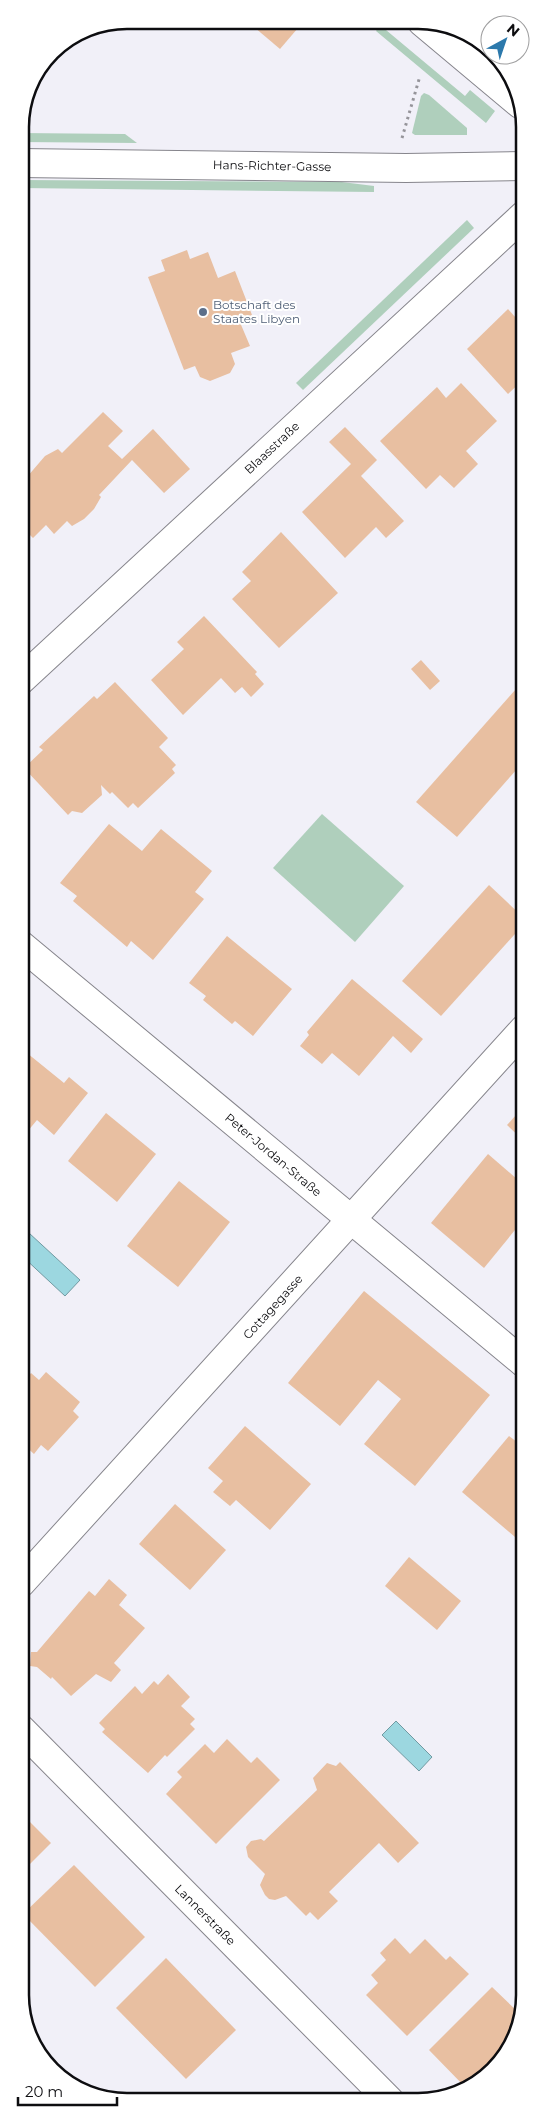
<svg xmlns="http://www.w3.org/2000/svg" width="545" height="2122" viewBox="0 0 545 2122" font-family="Montserrat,sans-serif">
	<rect width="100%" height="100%" fill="#f1f0f8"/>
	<g fill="#afcfbc">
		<path d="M380 25 465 96 470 90 495 111 486 123 376 31Z"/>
		<path d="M424 93 429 95 467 128V135H415L412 133 421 96Z"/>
		<path d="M20 133 125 134 137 143 20 142Z"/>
		<path d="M20 180 342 182 374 186V192L20 188Z"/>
		<path d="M467 220 474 228 303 390 296 383Z"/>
		<path d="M322 814 404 886 355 942 273 868Z"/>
	</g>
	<g fill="#9cd7e0" stroke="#719aa2">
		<path d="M29 1233 80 1280 65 1296 21 1255V1242Z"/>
		<path d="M396 1721 432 1757 419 1771 382 1735Z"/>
	</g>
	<g fill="#e8bfa1">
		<path d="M247 21H304L280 49Z"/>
		<path d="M187 250 190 259 208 252 218 278 235 271 252 315 239 320 250 346 231 353 235 364 230 373 210 381 200 377 195 366 184 370 148 277 165 271 161 260Z"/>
		<path d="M508 309 524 327V379L508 394 467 349Z"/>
		<path d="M461 383 497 421 466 451 478 464 454 488 440 475 426 489 380 441 437 387 446 398Z"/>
		<path d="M103 412 123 431 108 446 122 459 153 429 190 469 164 493 132 460 99 495 101 497 94 509 84 519 72 526 67 521 54 534 46 525 33 538 20 525V509L26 504 20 498V490L30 481 27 477 45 456 58 449 62 453Z"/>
		<path d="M345 427 377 460 361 476 404 521 386 538 376 527 345 558 302 512 351 464 329 442Z"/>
		<path d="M281 532 338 593 279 648 232 599 251 581 242 572Z"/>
		<path d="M204 616 257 672 255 674 264 684 251 697 242 687 235 693 221 678 183 715 151 680 184 649 177 642Z"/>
		<path d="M421 660 440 681 430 690 411 669Z"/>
		<path d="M524 680V761L457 837 416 802Z"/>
		<path d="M115 682 168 738 159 747 176 765 172 769 175 773 138 808 133 803 128 808 112 792 110 794 101 785 102 795 82 813 72 811 68 815 24 768 43 750 39 747 94 696 97 699Z"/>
		<path d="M109 824 142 851 161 829 212 871 195 892 204 899 153 960 131 941 127 947 73 901 77 896 60 883Z"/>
		<path d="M489 885 524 918V924L441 1016 402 981Z"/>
		<path d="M227 936 292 989 253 1036 235 1021 232 1024 203 1000 206 996 189 983Z"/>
		<path d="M352 979 423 1039 411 1053 393 1036 359 1076 332 1053 322 1064 300 1046 309 1035 307 1032Z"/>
		<path d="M27 1053 64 1083 69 1077 88 1093 54 1135 37 1120 27 1132 21 1127V1061Z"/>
		<path d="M524 1106V1141L507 1125Z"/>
		<path d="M106 1113 156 1154 117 1202 68 1161Z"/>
		<path d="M488 1154 524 1185V1219L484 1268 431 1223Z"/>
		<path d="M179 1181 230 1222 178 1287 127 1246Z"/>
		<path d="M364 1291 490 1395 415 1486 364 1444 401 1399 378 1380 340 1426 288 1383Z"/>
		<path d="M46 1372 80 1402 73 1411 79 1417 48 1451 41 1445 34 1454 21 1442V1385L31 1373 39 1380Z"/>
		<path d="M245 1426 311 1484 270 1530 236 1500 230 1506 213 1492 223 1481 208 1468Z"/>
		<path d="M509 1436 525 1448V1525L515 1537 462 1492Z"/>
		<path d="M175 1504 226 1550 190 1590 139 1544Z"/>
		<path d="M409 1557 461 1601 437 1630 385 1586Z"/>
		<path d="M109 1579 127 1595 119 1605 145 1628 114 1663 121 1670 111 1682 96 1674 71 1696 52 1677 51 1679 37 1667 30 1666 31 1652H37L89 1591 95 1596Z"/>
		<path d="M168 1674 190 1697 181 1706 195 1719 190 1724 195 1729 167 1757 165 1755 148 1773 102 1732 105 1729 99 1723 135 1686 142 1694 154 1681 158 1685Z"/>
		<path d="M227 1739 251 1763 257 1757 280 1780 216 1844 166 1794 182 1777 177 1772 205 1744 214 1753Z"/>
		<path d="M340 1762 419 1843 398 1863 379 1843 329 1892 338 1901 318 1920 310 1912 306 1916 286 1896 275 1900 269 1899 265 1895 260 1885 265 1874 248 1857 246 1847 251 1841 261 1839 264 1841 317 1790 313 1778 327 1763 336 1766Z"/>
		<path d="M21 1813 51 1843 21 1873Z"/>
		<path d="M74 1865 145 1937 95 1987 23 1914Z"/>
		<path d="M395 1938 410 1954 425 1939 446 1960 450 1956 469 1974 407 2036 366 1995 378 1983 371 1975 386 1960 380 1953Z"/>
		<path d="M166 1958 236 2030 186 2079 116 2008Z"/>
		<path d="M492 1987 519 2013 521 2010 498 2066 467 2089 429 2050Z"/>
	</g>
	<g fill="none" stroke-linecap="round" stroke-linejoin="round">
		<g stroke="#86858c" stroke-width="30">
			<g id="street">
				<path d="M422 22 520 104"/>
				<path d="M20 681 524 215"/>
				<path d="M21 1583 524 1029"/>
				<path d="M21 1729 390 2101"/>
			</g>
		</g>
		<g stroke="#86858c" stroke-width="30">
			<g id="secondary">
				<path d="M20 163 406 168 524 166"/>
				<path d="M21 945 525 1364"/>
			</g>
		</g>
		<path stroke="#95949a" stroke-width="3" stroke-dasharray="2.5 4" stroke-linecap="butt" d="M402 138 420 76"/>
		<use href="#street" stroke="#fff" stroke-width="28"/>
		<use href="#secondary" stroke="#fff" stroke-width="28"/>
	</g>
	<circle fill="#5c6f8a" stroke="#fff" stroke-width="2" cx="203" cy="312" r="5"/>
	<g text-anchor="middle" stroke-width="4" stroke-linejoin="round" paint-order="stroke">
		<g font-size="12" fill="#0d0d10" stroke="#fff">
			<text transform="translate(272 166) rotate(1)" y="4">Hans-Richter-Gasse</text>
			<text transform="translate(272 448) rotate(-43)" y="4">Blaasstraße</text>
			<text transform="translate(273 1155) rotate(40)" y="4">Peter-Jordan-Straße</text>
			<text transform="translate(273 1307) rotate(-48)" y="4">Cottagegasse</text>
			<text transform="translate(205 1915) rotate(45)" y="4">Lannerstraße</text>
		</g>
		<g font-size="12" fill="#4e5e75" stroke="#fff" text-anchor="start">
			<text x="213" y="309">Botschaft des<tspan x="213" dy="14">Staates Libyen</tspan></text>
		</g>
	</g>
	<path d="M0 0H545V2122H0ZM127 29H418A98 98 0 0 1 516 127V1995A98 98 0 0 1 418 2093H127A98 98 0 0 1 29 1995V127A98 98 0 0 1 127 29Z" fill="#fff" fill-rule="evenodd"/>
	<path fill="none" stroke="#0d0d10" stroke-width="2.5" d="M127 29H418A98 98 0 0 1 516 127V1995A98 98 0 0 1 418 2093H127A98 98 0 0 1 29 1995V127A98 98 0 0 1 127 29Z"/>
	<g transform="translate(505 40) rotate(40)"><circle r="24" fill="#ffffff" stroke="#9e9e9f"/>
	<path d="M0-4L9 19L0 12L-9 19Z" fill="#2c79ac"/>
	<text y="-8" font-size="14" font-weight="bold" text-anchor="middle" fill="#0d0d10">N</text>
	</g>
	<path d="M18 2097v8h99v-8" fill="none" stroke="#0d0d10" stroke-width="2.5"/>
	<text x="25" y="2097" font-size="15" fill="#0d0d10" stroke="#ffffff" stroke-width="4" paint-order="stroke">20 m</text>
</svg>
